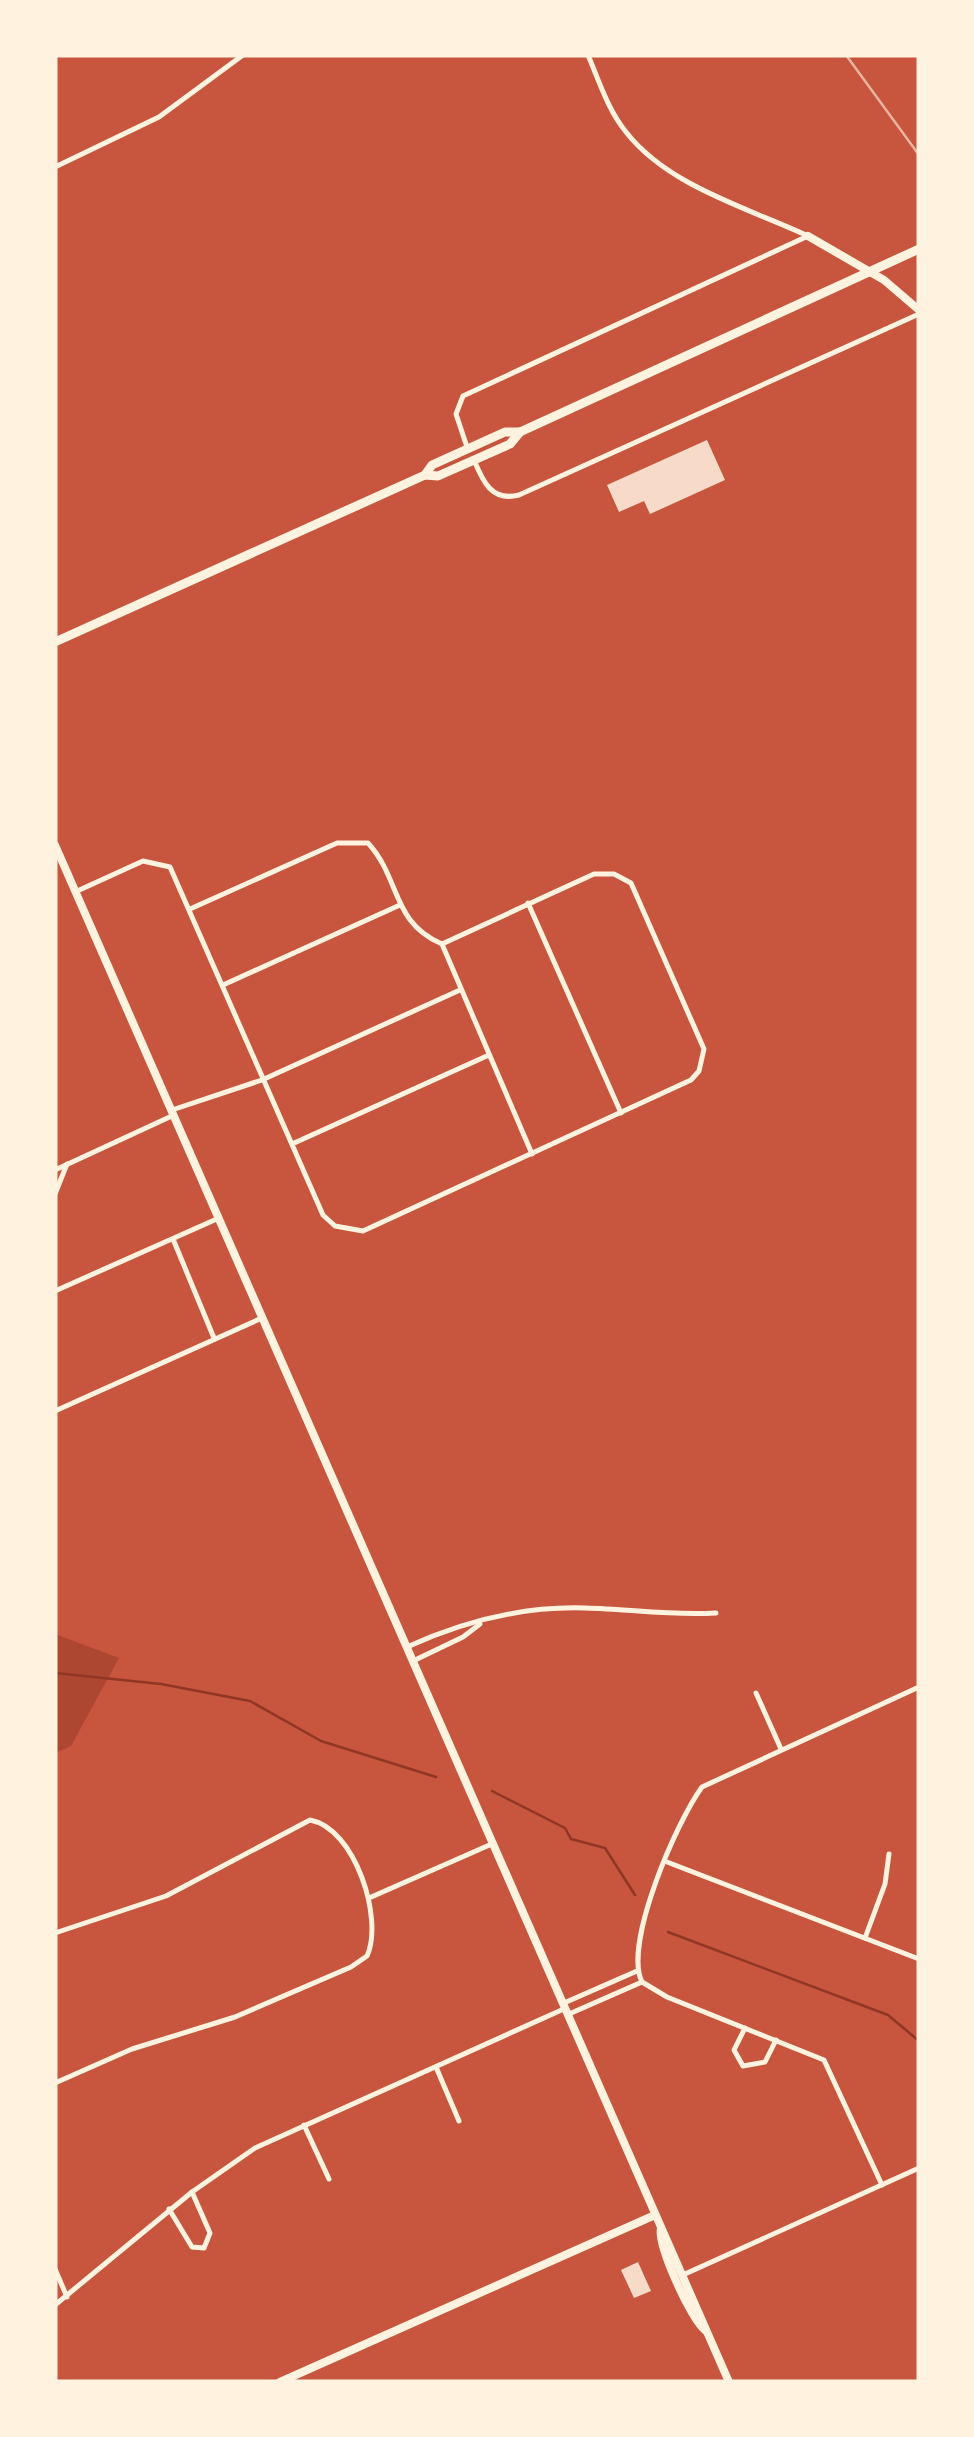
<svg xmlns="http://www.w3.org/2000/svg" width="974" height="2437" viewBox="0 0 974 2437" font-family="'Space Grotesk',sans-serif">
	<rect width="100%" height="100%" fill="#c8553d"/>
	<path fill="#ae4732" d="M55 1634 119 1658 71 1746 55 1753Z"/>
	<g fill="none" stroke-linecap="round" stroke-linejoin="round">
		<g stroke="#8f3625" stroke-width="2.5">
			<path d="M55 1673 161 1684 250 1701 321 1741 436 1777"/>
			<path d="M492 1791 565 1828 571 1839 605 1848 635 1895"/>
			<path d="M668 1932 888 2015 919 2041"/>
		</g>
	</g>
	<g fill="#f7dbc8">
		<path d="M707 440 725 480 650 514 644 501 619 512 607 485Z"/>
		<path d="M638 2262 651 2291 634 2298 621 2270Z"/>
	</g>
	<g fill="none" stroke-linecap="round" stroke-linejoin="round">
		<g stroke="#fff3e0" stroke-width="5">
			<path d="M588 55C599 81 608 110 626 132 668 186 748 208 808 236"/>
			<path d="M55 167 159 117 243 55"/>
			<path d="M467 447 456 414 463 396 808 236"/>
			<path d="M474 460C483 482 492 502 519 495L919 314"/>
			<path d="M75 892 143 861 170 867 323 1215 335 1226 363 1231 691 1080 699 1071 704 1049 631 883 614 874H594L442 944"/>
			<path d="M528 903 621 1113"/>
			<path d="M190 909 337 843H368C401 879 391 922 442 944L532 1154"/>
			<path d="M223 985 400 905"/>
			<path d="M172 1110 262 1080 460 990"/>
			<path d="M292 1144 489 1055"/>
			<path d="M55 1170 174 1115"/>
			<path d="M55 1194 67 1164"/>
			<path d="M173 1239 214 1338"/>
			<path d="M55 1291 219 1218"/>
			<path d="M55 1411 262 1318"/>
			<path d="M407 1647C462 1622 524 1606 585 1608 630 1609 671 1616 716 1613"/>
			<path d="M413 1661 463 1637 480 1624"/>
			<path d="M756 1693 781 1749"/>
			<path d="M667 1862 919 1959"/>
			<path d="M369 1898 494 1843"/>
			<path d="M55 1933 166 1896 310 1820C355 1828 384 1919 367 1956L351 1967 235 2017 132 2049 55 2083"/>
			<path d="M865 1938 885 1884 889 1854"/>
			<path d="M642 1982C623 1944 677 1821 702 1787L919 1687"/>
			<path d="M642 1982 667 1997 824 2060 882 2185"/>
			<path d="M564 2003 637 1971"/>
			<path d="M569 2014 642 1982"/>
			<path d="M745 2028 734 2050 743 2066 765 2062 776 2040"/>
			<path d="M436 2067 459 2121"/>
			<path d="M304 2125 329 2179"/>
			<path d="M169 2209 192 2247 204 2248 210 2233 192 2192"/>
			<path d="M55 2269 67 2297"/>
			<path d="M685 2274 919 2168"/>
			<path d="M55 2305 192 2192 255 2148 566 2008"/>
		</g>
		<g stroke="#fff3e0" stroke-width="8">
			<path d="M808 236 884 280 919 310"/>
			<path d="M280 2382 655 2215"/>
		</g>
		<g stroke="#fff3e0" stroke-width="8">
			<path d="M55 845 729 2382"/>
			<path d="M661 2228C657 2245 691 2320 706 2331"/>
		</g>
		<g stroke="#fff3e0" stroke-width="9">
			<path d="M425 475 438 476 510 444 520 432"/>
			<path d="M55 642 425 475 432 465 505 432H520L919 249"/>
		</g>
		<path stroke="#e9b49f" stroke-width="2.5" d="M846 55 919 155"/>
	</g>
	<rect width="974" height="2437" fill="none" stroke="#fff3e0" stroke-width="115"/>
</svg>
